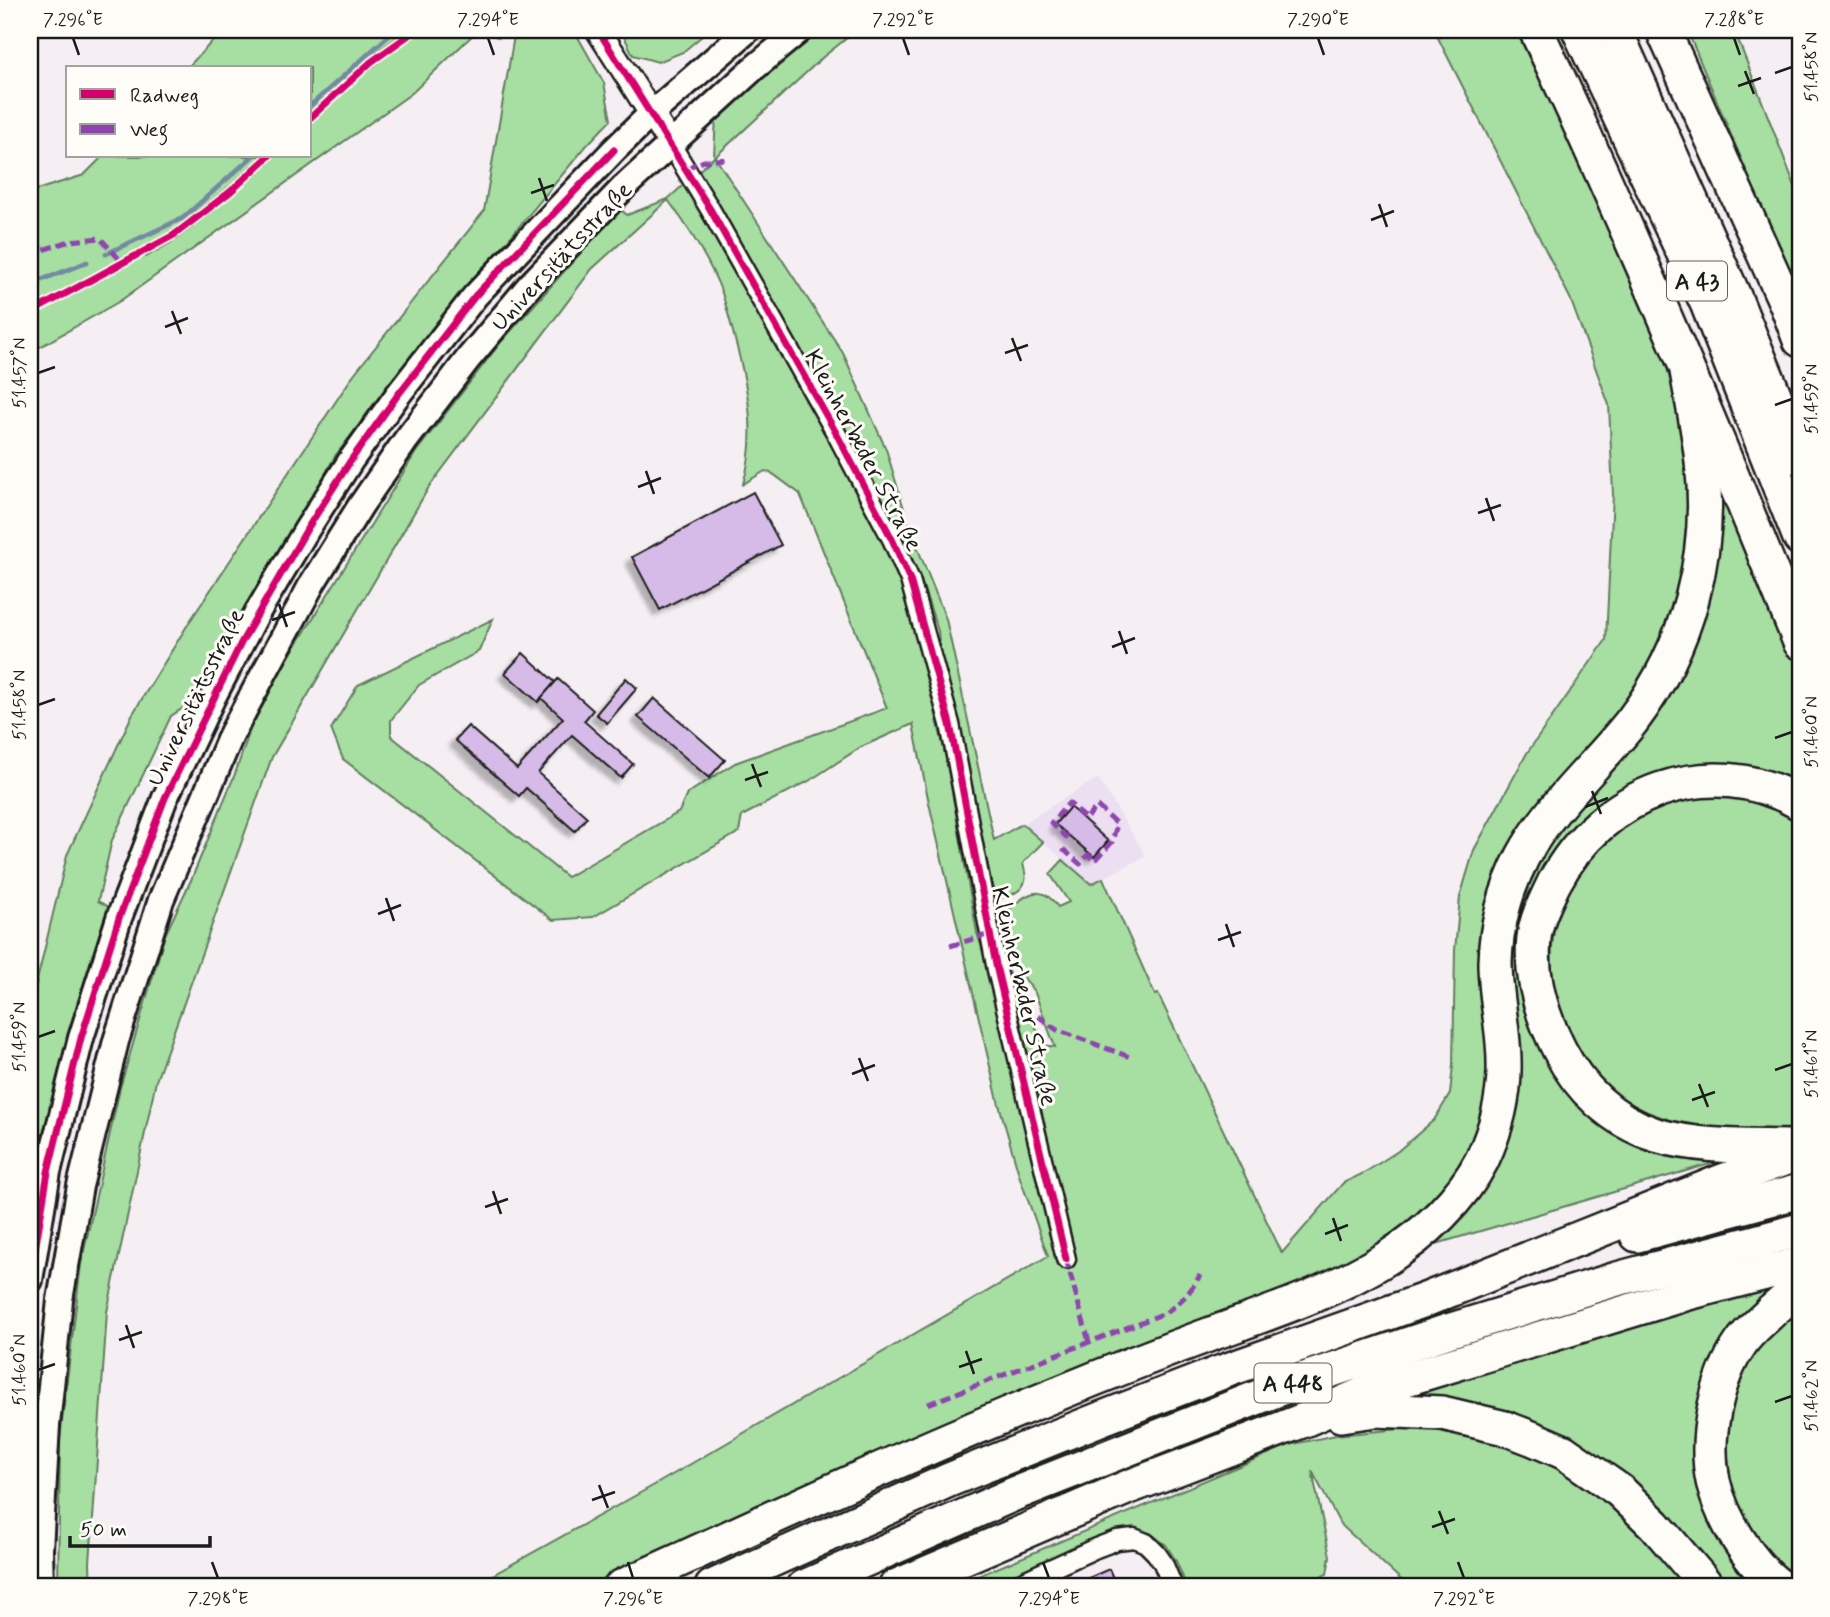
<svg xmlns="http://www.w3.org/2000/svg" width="1830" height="1617" viewBox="0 0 1830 1617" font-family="Mynerve,sans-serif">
	<defs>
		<filter id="shadow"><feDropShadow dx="-6" dy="6" stdDeviation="2" flood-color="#0004"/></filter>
	</defs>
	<rect width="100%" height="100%" fill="#f5eff4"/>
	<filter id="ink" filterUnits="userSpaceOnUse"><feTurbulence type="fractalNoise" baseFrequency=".0143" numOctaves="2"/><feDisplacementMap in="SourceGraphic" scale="14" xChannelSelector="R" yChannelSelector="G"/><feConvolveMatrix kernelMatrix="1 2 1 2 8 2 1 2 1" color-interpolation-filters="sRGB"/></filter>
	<g filter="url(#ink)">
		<path fill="#ecdff1" d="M1098 778 1146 856 1091 884 1022 824Z"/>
		<g fill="#a7dea2" stroke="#627d5f" stroke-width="2">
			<path d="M223 30H407L375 53 310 112V68H187Z"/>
			<path d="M423 30H478L412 93 120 301 38 348 30 349V192L84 175 103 156H263L226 189 169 234 138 249 146 257 177 239 211 212 272 156H310V122C346 88 382 57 423 30Z"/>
			<path d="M515 30H574L604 83 611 120 587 145 438 324 335 456 276 564 191 703 171 716 112 840 98 901 112 909 30 1208V1010L67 855 132 715 190 621 354 374 484 211Z"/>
			<path d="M621 30H709L683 52 658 62 633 55Z"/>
			<path d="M820 30H857L823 57 715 157 843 353 886 449 910 529 946 619 994 840 1022 824 1043 842 1023 863C1024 869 1027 876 1025 881 1022 893 1006 898 995 898L951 693 940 653 938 631 920 577 902 582 912 612 946 758 977 933 998 996 1013 988 1019 991 1044 1045 1055 1047 1035 993 1019 971 1005 957 999 921 1000 917C1020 901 1038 877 1058 907L1069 902 1050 874 1063 860 1091 884 1103 878 1155 995 1158 994 1282 1253 1343 1183 1364 1173 1398 1151 1434 1120 1450 1094 1453 1065 1455 950 1460 897 1474 850 1527 753 1606 640 1613 494 1609 405 1570 298 1434 30H1516L1577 159 1629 260 1667 368 1682 425 1691 512 1679 601 1646 677 1509 854 1491 1072 1478 1137 1449 1188 1373 1253 795 1496 586 1587H471L658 1483 1048 1256 1020 1178 998 1101 929 803 913 724 861 747 809 781 742 816 739 832 593 917 553 920 343 759 331 729 358 685 493 619 479 651 419 685 391 720V736L567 877 679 812 687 794 735 763 887 708 800 494 773 474 765 471 743 484C757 439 749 395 738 351 733 332 728 312 722 293 709 260 689 228 668 200L592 269 429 487 272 757 156 1081 107 1312 90 1563 91 1587H58L60 1439 81 1264 120 1088 165 935 192 878 235 774 258 707 416 452 501 342 620 209 627 215 668 199 714 157 716 115Z"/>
			<path d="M1687 30H1737L1739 42 1800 199V299Z"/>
			<path d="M1713 454 1800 671V790L1659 781 1543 882 1555 1068 1727 1159 1419 1249 1476 1192 1509 935 1544 840 1651 715Z"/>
			<path d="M1724 797 1751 800 1775 808 1800 824V1128C1747 1131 1692 1132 1643 1110 1614 1096 1591 1071 1576 1043 1540 982 1544 915 1587 859 1594 851 1604 845 1611 838 1633 820 1659 807 1687 800 1699 797 1712 798 1724 797Z"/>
			<path d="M1788 1282 1703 1437 1767 1587H1717L1633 1490 1404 1396 1651 1320Z"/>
			<path d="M1800 1307V1581C1737 1538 1711 1459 1739 1387 1744 1373 1750 1355 1760 1344 1772 1330 1787 1319 1800 1307Z"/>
			<path d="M1412 1428 1456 1432 1489 1440 1528 1453 1594 1489 1649 1539 1687 1587H1409L1340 1524 1312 1471 1330 1556 1327 1574 1294 1587H1187L1176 1561 1166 1545 1150 1533 1129 1530 1088 1542 990 1587H952L1289 1445 1336 1435Z"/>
		</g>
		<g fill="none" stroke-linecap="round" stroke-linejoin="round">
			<g stroke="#738ba0" stroke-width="5">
				<path d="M310 106 394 31"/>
				<path d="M106 254 183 218 253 156"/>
				<path d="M30 285C49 276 68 271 87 262"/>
			</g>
		</g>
		<g fill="#d6bbe9" stroke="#1c1c1c" stroke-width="2" filter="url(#shadow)">
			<path d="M753 492 781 545 660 610 632 557Z"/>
			<path d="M523 653 555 682 538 702 505 673Z"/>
			<path d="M626 678 637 688 607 723 596 714Z"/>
			<path d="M558 679 593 710 584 721 633 764 621 778 572 735 538 773 587 817 575 831 526 788 519 796 455 740 468 726 517 769 563 718 541 698Z"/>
			<path d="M654 698 725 760 709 778 638 717Z"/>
			<path d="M1070 807 1108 841 1094 857 1055 824Z"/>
			<path d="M1109 1569 1117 1587H1087L1084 1580Z"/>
		</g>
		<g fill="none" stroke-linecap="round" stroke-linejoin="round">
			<g stroke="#1c1c1c" stroke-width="23">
				<g id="minor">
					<path d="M670 143 710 209 835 431 892 539 910 580 950 724 997 970 1066 1259"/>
					<path d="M1011 1587 1096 1548 1117 1540 1134 1538 1146 1543 1156 1553 1163 1563 1173 1587"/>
				</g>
			</g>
			<g stroke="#1c1c1c" stroke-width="28">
				<path id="tertiary" d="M598 30 670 143"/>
			</g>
			<g stroke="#1c1c1c" stroke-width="30">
				<g id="secondary">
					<path d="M30 1280 48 1172 81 1038 119 918 165 798 212 699 257 613 307 529 351 460 397 396 475 296 614 150 651 114 748 30"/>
					<path d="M41 1587 40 1550 47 1425 60 1300 80 1186 116 1041 161 900 232 733 313 582 361 505 406 440 468 359 530 285 624 187 754 68 800 30"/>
				</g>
			</g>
			<g stroke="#1c1c1c" stroke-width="38">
				<g id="motorway">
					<path d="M1536 30C1631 231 1717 436 1800 642"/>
					<path d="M1579 30 1707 303 1800 538"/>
					<path d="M1615 30 1733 294 1800 458"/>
					<path d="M1663 30 1786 303 1800 340"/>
					<path d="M1798 1147C1753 1146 1699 1148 1656 1135 1613 1121 1579 1089 1559 1049 1541 1014 1530 978 1534 938 1536 919 1546 900 1554 883 1601 793 1709 750 1800 803"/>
					<path d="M1637 1235 1800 1191"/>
					<path d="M1341 1415 1376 1410 1442 1413 1505 1428 1534 1439 1564 1452 1620 1491 1655 1525 1708 1587"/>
					<path d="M621 1587C765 1521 909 1454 1057 1394 1108 1373 1159 1353 1211 1334 1271 1312 1333 1292 1387 1258 1424 1235 1462 1199 1482 1160 1496 1130 1505 1095 1504 1062 1504 1029 1495 996 1495 962 1496 925 1506 889 1523 856 1551 804 1596 767 1632 721 1688 647 1713 554 1702 462 1699 431 1692 401 1687 371"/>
					<path d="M712 1587 949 1480 1100 1419 1222 1372 1425 1300 1720 1182 1800 1153"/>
					<path d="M804 1587 1014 1494 1299 1381 1448 1331 1617 1279 1800 1230"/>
					<path d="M895 1587 1126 1488 1304 1420 1380 1387 1688 1293 1800 1264"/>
					<path d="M1781 1587C1751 1566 1721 1518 1713 1481 1704 1438 1716 1379 1741 1343 1749 1331 1761 1322 1771 1312 1781 1304 1789 1295 1800 1289"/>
				</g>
			</g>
			<use href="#minor" stroke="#fdfcf7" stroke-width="18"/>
			<use href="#tertiary" stroke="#fdfcf7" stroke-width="23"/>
			<use href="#secondary" stroke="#fdfcf7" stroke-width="24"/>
			<use href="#motorway" stroke="#fdfcf7" stroke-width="33"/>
			<g stroke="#8e44ad" stroke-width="5" stroke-dasharray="10 5" stroke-linecap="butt">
				<path d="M497 38 500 30"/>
				<path d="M686 168 704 161 726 159"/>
				<path d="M30 254 70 241 100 238 122 262"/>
				<path d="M1063 849 1080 864 1088 855 1095 861 1112 842 1117 824 1097 806 1086 819 1069 803 1051 823 1071 841"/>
				<path d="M950 946 990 934"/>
				<path d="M1038 1016 1057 1030 1130 1057"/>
				<path d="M1066 1259 1089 1342"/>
				<path d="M928 1404 1165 1313C1181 1302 1191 1292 1200 1275"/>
			</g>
			<g stroke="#fdfcf7" stroke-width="11">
				<g id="cycleway">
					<path d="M598 30 710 209 835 431 892 539 910 580 950 724 997 970 1066 1259"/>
					<path d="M310 118 371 62 416 30"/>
					<path d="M30 311 39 308 174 235 230 192 269 156"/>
					<path d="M30 1280 48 1172 81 1038 119 918 165 798 241 643 307 529 351 460 397 396 475 296 614 150"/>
				</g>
			</g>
			<use href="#cycleway" stroke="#d6006c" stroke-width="7"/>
		</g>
	</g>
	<path fill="none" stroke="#1c1c1c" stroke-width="2.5" d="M73 38 79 55M488 38 494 55M903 38 909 55M1318 38 1324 55M1734 38 1740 55M1745 71 1754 94M1775 73 1792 67M1738 86 1761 78M539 178 547 201M531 193 554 185M1379 204 1387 227M1371 220 1394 211M172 311 181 334M165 327 188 318M1012 338 1021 361M1005 353 1028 345M38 373 55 367M1775 405 1792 399M646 471 654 494M638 487 661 478M1486 498 1494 521M1478 513 1501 505M279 604 287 627M272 620 295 612M1119 631 1127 654M1112 647 1135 638M38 705 55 699M1775 738 1792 732M752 764 761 787M745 780 768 772M1592 791 1601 814M1585 807 1608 798M386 898 394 921M378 914 401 905M1226 924 1234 947M1218 940 1241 932M38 1037 55 1031M859 1058 868 1081M1775 1070 1792 1064M852 1074 875 1065M1699 1084 1708 1107M1692 1100 1715 1092M493 1191 501 1214M485 1207 508 1199M1333 1218 1341 1241M1325 1234 1348 1225M126 1325 134 1348M119 1340 142 1332M966 1351 974 1374M959 1367 982 1359M38 1370 55 1364M1775 1402 1792 1396M599 1485 608 1508M592 1500 615 1492M1439 1511 1448 1534M1432 1527 1455 1519M212 1562 218 1578M628 1562 633 1578M1043 1562 1049 1578M1458 1562 1464 1578"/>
	<g text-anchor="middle" stroke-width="6" stroke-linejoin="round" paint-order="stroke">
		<g fill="#fdfcf7" stroke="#605f5e" stroke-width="2">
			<rect x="1667" y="261.5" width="60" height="39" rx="5"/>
			<rect x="1254.5" y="1363.5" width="77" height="39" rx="5"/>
		</g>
		<g font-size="23" font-weight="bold" fill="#1c1c1c">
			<text x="1697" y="289">A 43</text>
			<text x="1293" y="1391">A 448</text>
		</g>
		<g font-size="24" fill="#1c1c1c" stroke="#fdfcf7">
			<text transform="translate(561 256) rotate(-47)" y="8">Universitätsstraße</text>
			<text transform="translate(864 450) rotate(62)" y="8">Kleinherbeder Straße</text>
			<text transform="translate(195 697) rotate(-64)" y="8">Universitätsstraße</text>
			<text transform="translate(1025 996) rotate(77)" y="8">Kleinherbeder Straße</text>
		</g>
	</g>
	<rect width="1830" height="1617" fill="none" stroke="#fdfcf7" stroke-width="77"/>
	<rect x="66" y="66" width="245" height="91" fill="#fdfcf7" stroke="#a3a29f" stroke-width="2"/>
	<rect x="80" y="89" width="35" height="10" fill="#d6006c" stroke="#a3a29f" stroke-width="2"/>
	<text x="130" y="102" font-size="21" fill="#1c1c1c">Radweg</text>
	<rect x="80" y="124" width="35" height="10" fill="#8e44ad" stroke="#a3a29f" stroke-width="2"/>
	<text x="130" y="136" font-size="21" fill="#1c1c1c">Weg</text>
	<path d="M70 1536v10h140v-10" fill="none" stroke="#1c1c1c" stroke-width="3.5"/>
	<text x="80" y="1536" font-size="21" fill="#1c1c1c" stroke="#fdfcf7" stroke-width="5" paint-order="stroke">50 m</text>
	<rect x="38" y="38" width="1754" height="1540" fill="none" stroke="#1c1c1c" stroke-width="2.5"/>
	<g font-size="18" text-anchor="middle" fill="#1c1c1c">
		<text x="73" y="25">7.296°E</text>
		<text x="488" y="25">7.294°E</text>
		<text x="903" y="25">7.292°E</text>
		<text x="1318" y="25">7.290°E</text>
		<text x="1734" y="25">7.288°E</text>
		<text transform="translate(1811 67) rotate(-90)" y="6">51.458°N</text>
		<text transform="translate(19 373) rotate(-90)" y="6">51.457°N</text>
		<text transform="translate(1811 399) rotate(-90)" y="6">51.459°N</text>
		<text transform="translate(19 705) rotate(-90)" y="6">51.458°N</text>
		<text transform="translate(1811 732) rotate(-90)" y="6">51.460°N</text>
		<text transform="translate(19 1037) rotate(-90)" y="6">51.459°N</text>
		<text transform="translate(1811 1064) rotate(-90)" y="6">51.461°N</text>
		<text transform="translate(19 1370) rotate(-90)" y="6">51.460°N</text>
		<text transform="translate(1811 1396) rotate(-90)" y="6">51.462°N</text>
		<text x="218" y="1604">7.298°E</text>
		<text x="633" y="1604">7.296°E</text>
		<text x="1049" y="1604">7.294°E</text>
		<text x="1464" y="1604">7.292°E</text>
	</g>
</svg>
